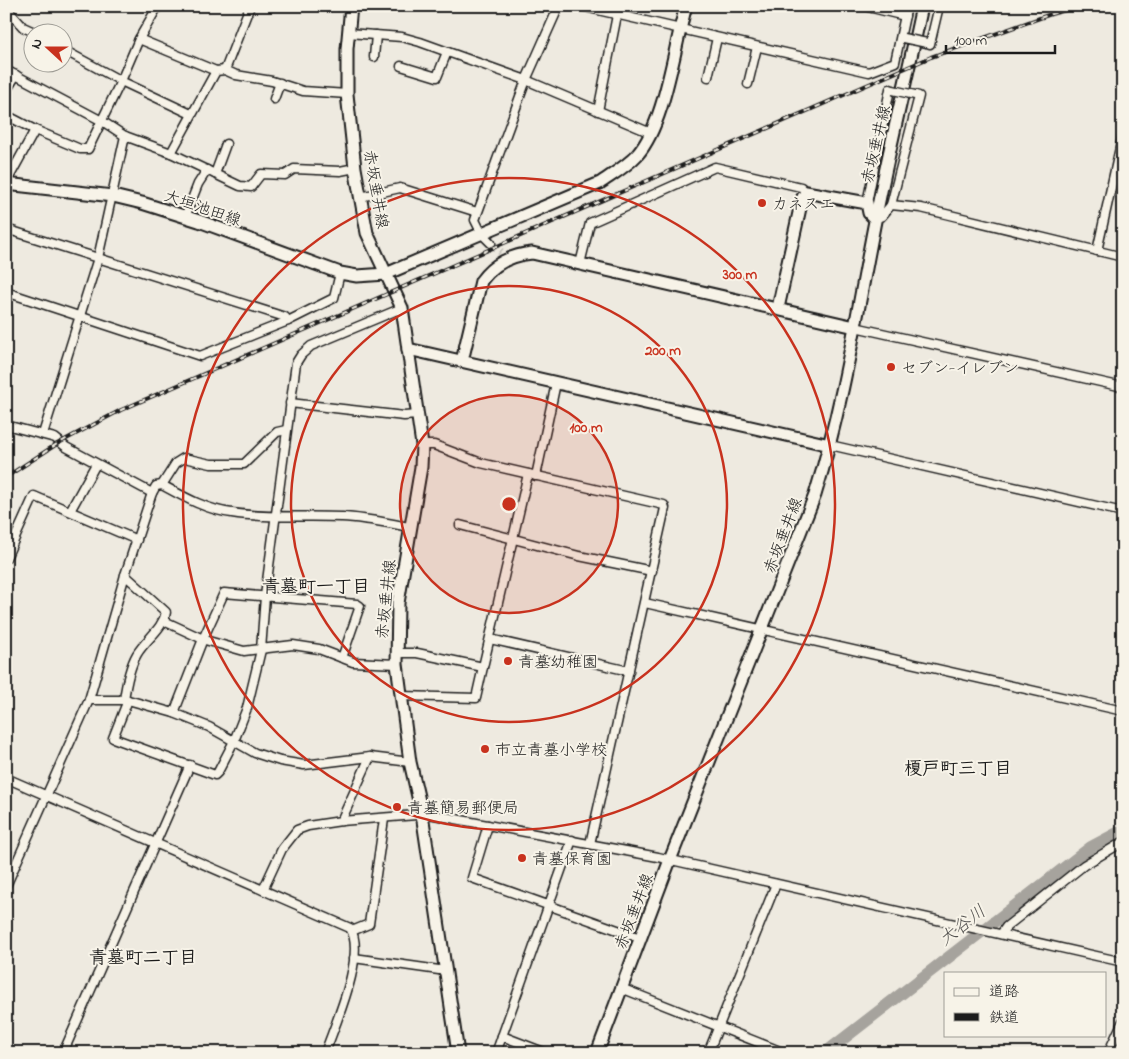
<svg xmlns="http://www.w3.org/2000/svg" width="1129" height="1059" viewBox="0 0 1129 1059" font-family="'Indie Flower','Klee One',sans-serif">
	<rect width="100%" height="100%" fill="#eeeae0"/>
	<filter id="ink" filterUnits="userSpaceOnUse"><feTurbulence type="fractalNoise" baseFrequency=".02" numOctaves="2"/><feDisplacementMap in="SourceGraphic" scale="10" xChannelSelector="R" yChannelSelector="G"/><feConvolveMatrix kernelMatrix="1 2 1 2 8 2 1 2 1" color-interpolation-filters="sRGB"/></filter>
	<g filter="url(#ink)">
		<g fill="none" stroke-linecap="round" stroke-linejoin="round">
			<path stroke="#a6a39d" stroke-width="12" d="M825 1053 1091 847 1123 830"/>
			<path stroke="#c4c1b9" stroke-width="8" stroke-dasharray="8 4" stroke-linecap="butt" d="M491 243 501 252"/>
			<g stroke="#1c1c1c" stroke-width="11">
				<g id="street">
					<path d="M158 6 139 39 121 81 191 114"/>
					<path d="M580 6 869 72 895 62 907 6"/>
					<path d="M864 6 905 16"/>
					<path d="M6 8 23 27 34 32"/>
					<path d="M348 33 402 37 420 42 526 80 651 133"/>
					<path d="M139 39 216 71"/>
					<path d="M927 43 930 44 939 6"/>
					<path d="M374 57 376 35"/>
					<path d="M401 66 437 77 447 52"/>
					<path d="M6 70 102 121 125 136 171 153 240 186 251 187 261 174 285 175 294 169 340 171 355 168"/>
					<path d="M225 70 250 6"/>
					<path d="M708 77 717 38"/>
					<path d="M748 84 757 47"/>
					<path d="M6 91 16 75"/>
					<path d="M274 99 280 83"/>
					<path d="M598 111 617 15"/>
					<path d="M6 115 35 130 80 149H88L121 81 62 49"/>
					<path d="M171 153 216 71 225 70 236 75 272 81 303 91 347 94"/>
					<path d="M215 174 226 144"/>
					<path d="M6 183 35 130"/>
					<path d="M360 197 400 188 477 212"/>
					<path d="M867 203 890 89 893 90"/>
					<path d="M891 205 921 208 1123 257"/>
					<path d="M185 217 198 184 207 170"/>
					<path d="M875 219 882 216 891 205 919 96 915 95"/>
					<path d="M6 229 285 317 288 321"/>
					<path d="M491 243 482 234 475 220 526 80 559 6"/>
					<path d="M1097 251 1123 134"/>
					<path d="M580 264 590 223 715 167 801 187 806 192"/>
					<path d="M6 292 200 356 288 321 334 298 340 273"/>
					<path d="M855 327 1123 387"/>
					<path d="M290 403 404 416 418 415"/>
					<path d="M6 425 55 438 66 447 152 493"/>
					<path d="M43 434 98 258 125 136"/>
					<path d="M422 445H434L481 463 664 505 665 508 590 844"/>
					<path d="M830 445 1123 512"/>
					<path d="M536 476 556 383"/>
					<path d="M162 485C184 497 207 510 232 513 269 519 306 515 342 517 366 518 387 523 410 527"/>
					<path d="M70 511 96 464"/>
					<path d="M460 525 579 556 652 571"/>
					<path d="M6 558 34 496 137 540"/>
					<path d="M645 603 1123 711"/>
					<path d="M164 621 205 640 244 651 293 645 319 649 353 662 397 664"/>
					<path d="M490 639 629 671"/>
					<path d="M396 653H417L483 667 528 474"/>
					<path d="M401 696 476 698 483 667"/>
					<path d="M89 700H128L174 713 209 727 255 753 280 761 304 765 370 757 410 762"/>
					<path d="M124 700C126 685 129 668 137 654 146 639 163 629 166 612L125 575"/>
					<path d="M128 700 113 738 215 775 218 772 234 741 247 708 261 650 265 596 296 363 301 355 311 346 402 308"/>
					<path d="M174 713 203 639 224 593 357 604 360 606 342 658"/>
					<path d="M6 778 350 928C367 954 335 1024 325 1053"/>
					<path d="M341 821 370 757"/>
					<path d="M488 825 472 878 640 938"/>
					<path d="M6 886 89 700 125 575 152 493 156 486 162 485 176 463 184 458 211 464H244L277 432 286 430"/>
					<path d="M263 890 282 849 297 830 308 826 341 821 429 814 658 857 1123 962"/>
					<path d="M352 931 369 924 384 819"/>
					<path d="M1001 934 1006 927 1084 865 1123 842"/>
					<path d="M354 958 446 971"/>
					<path d="M621 988 785 1053"/>
					<path d="M502 1036 546 1053"/>
					<path d="M63 1053 190 765"/>
					<path d="M496 1053 572 840"/>
					<path d="M708 1053 776 884"/>
					<path d="M1108 1053 1123 1021"/>
				</g>
			</g>
			<g stroke="#1c1c1c" stroke-width="15">
				<g id="secondary">
					<path d="M351 6 347 49V94L355 168 367 233 402 308 422 445 421 467 398 603 397 664 410 762 422 814 458 1053"/>
					<path d="M6 184 113 196 142 203 199 221 340 273 357 276 386 274 600 183C613 174 627 166 637 155 665 124 674 47 686 6"/>
					<path d="M778 308 802 199 806 192 867 203 869 213 875 219"/>
					<path d="M408 349 830 445"/>
					<path d="M462 361 481 281C493 264 512 255 532 253L855 327"/>
					<path d="M597 1053 670 860 815 495C843 405 857 313 875 221 889 149 907 78 922 6"/>
				</g>
			</g>
			<use href="#street" stroke="#f7f3e8" stroke-width="8"/>
			<use href="#secondary" stroke="#f7f3e8" stroke-width="11"/>
			<g stroke="#1c1c1c" stroke-width="4">
				<path id="rail" d="M6 477 57 444 121 410 931 57 1051 14 1081 6"/>
			</g>
			<use href="#rail" stroke="#f7f3e8" stroke-width="2" stroke-dasharray="5.5" stroke-linecap="butt"/>
			<g stroke="#1c1c1c" stroke-width="11" stroke-linecap="butt">
				<g id="street-bridge">
					<path d="M903 38 927 43"/>
					<path d="M893 90 915 95"/>
				</g>
			</g>
			<use href="#street-bridge" stroke="#f7f3e8" stroke-width="8"/>
		</g>
	</g>
	<circle cx="509" cy="504" r="109" fill="#c8321e" fill-opacity=".12"/>
	<g fill="none" stroke="#c8321e" stroke-width="2.5">
		<circle cx="509" cy="504" r="109"/>
		<circle cx="509" cy="504" r="218"/>
		<circle cx="509" cy="504" r="326"/>
	</g>
	<g fill="#c8321e" stroke="#f7f3e8" stroke-width="2">
		<circle cx="762" cy="203" r="5"/>
		<circle cx="891" cy="367" r="5"/>
		<circle cx="508" cy="661" r="5"/>
		<circle cx="485" cy="749" r="5"/>
		<circle cx="397" cy="807" r="5"/>
		<circle cx="522" cy="858" r="5"/>
	</g>
	<g text-anchor="middle" stroke-width="4" stroke-linejoin="round" paint-order="stroke">
		<g font-size="16" fill="#1c1c1c" stroke="#f7f3e8">
			<text transform="translate(875 144) rotate(-77)" y="6">赤坂垂井線</text>
			<text transform="translate(377 189) rotate(80)" y="6">赤坂垂井線</text>
			<text transform="translate(203 207) rotate(19)" y="6">大垣池田線</text>
			<text transform="translate(782 535) rotate(-69)" y="6">赤坂垂井線</text>
			<text transform="translate(385 599) rotate(-84)" y="6">赤坂垂井線</text>
			<text transform="translate(633 911) rotate(-69)" y="6">赤坂垂井線</text>
		</g>
		<g font-size="16" fill="#1c1c1c" stroke="#f7f3e8" text-anchor="start">
			<text x="772" y="209">カネスエ</text>
			<text x="901" y="373">セブン-イレブン</text>
			<text x="518" y="667">青墓幼稚園</text>
			<text x="495" y="755">市立青墓小学校</text>
			<text x="407" y="813">青墓簡易郵便局</text>
			<text x="532" y="864">青墓保育園</text>
		</g>
		<g font-size="18" font-weight="bold" fill="#1c1c1c" stroke="#f7f3e8">
			<text x="316" y="592">青墓町一丁目</text>
			<text x="958" y="774">榎戸町三丁目</text>
			<text x="143" y="963">青墓町二丁目</text>
		</g>
		<g font-size="18" font-style="italic" fill="#535250" stroke="#f7f3e8">
			<text transform="translate(962 925) rotate(-38)" y="6">大谷川</text>
		</g>
	</g>
	<circle cx="509" cy="504" r="8" fill="#c8321e" stroke="#f7f3e8" stroke-width="2.5"/>
	<g font-size="15" text-anchor="middle" font-weight="bold" fill="#c8321e" stroke="#f7f3e8" stroke-width="4" stroke-linejoin="round" paint-order="stroke">
		<text x="740" y="279">300 m</text>
		<text x="663" y="355">200 m</text>
		<text x="586" y="432">100 m</text>
	</g>
	<rect width="1129" height="1059" fill="none" stroke="#f7f3e8" stroke-width="25"/>
	<rect x="12" y="12" width="1104" height="1034" fill="none" stroke="#1c1c1c" stroke-width="2" filter="url(#ink)"/>
	<rect x="944" y="972" width="162" height="65" fill="#f7f3e8" stroke="#9f9d96"/>
	<rect x="954" y="988" width="25" height="8" fill="#f7f3e8" stroke="#9f9d96"/>
	<text x="989" y="996" font-size="15" fill="#1c1c1c">道路</text>
	<rect x="954" y="1013" width="25" height="8" fill="#1c1c1c" stroke="#9f9d96"/>
	<text x="989" y="1022" font-size="15" fill="#1c1c1c">鉄道</text>
	<g transform="translate(48 48) rotate(291)"><circle r="24" fill="#f7f3e8" stroke="#9f9d96"/>
	<path d="M0-4L9 19L0 12L-9 19Z" fill="#c8321e"/>
	<text y="-8" font-size="14" font-weight="bold" text-anchor="middle" fill="#1c1c1c">N</text>
	</g>
	<path d="M946 45v8h109v-8" fill="none" stroke="#1c1c1c" stroke-width="2.5"/>
	<text x="954" y="45" font-size="15" fill="#1c1c1c" stroke="#f7f3e8" stroke-width="4" paint-order="stroke">100 m</text>
</svg>
